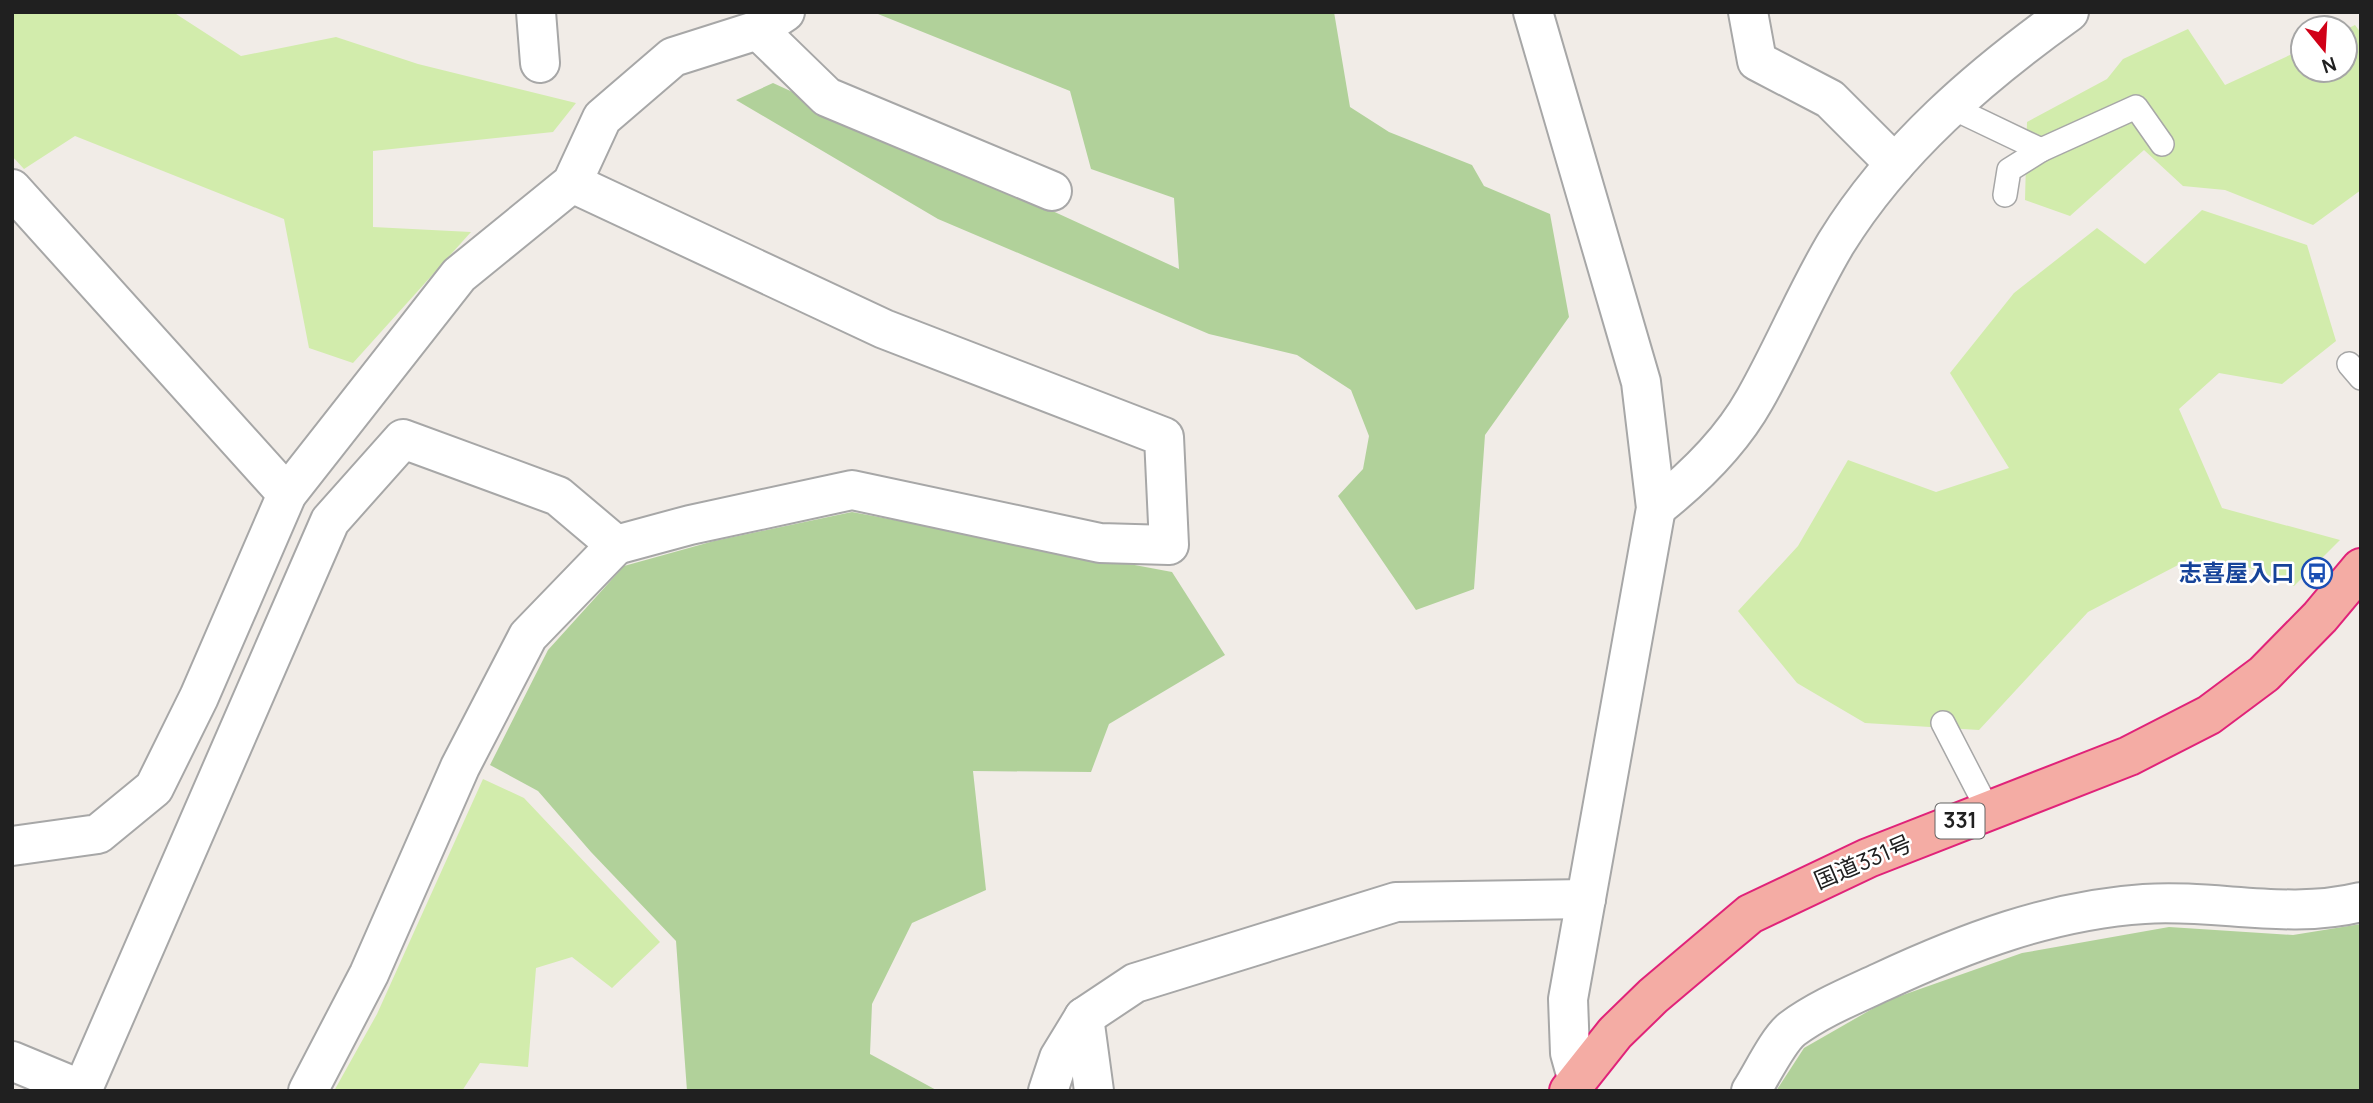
<svg xmlns="http://www.w3.org/2000/svg" width="2373" height="1103" viewBox="0 0 2373 1103" font-family="Manrope,'Noto Sans JP',sans-serif">
	<rect width="100%" height="100%" fill="#f1ece7"/>
	<g fill="#d2ecac">
		<path d="M12 12H173L241 56 336 37 418 64 576 103 553 132 373 151V227L471 232 353 363 309 348 284 219 75 136 24 169 12 156Z"/>
		<path d="M2355 25 2361 33V190L2313 225 2225 190 2183 186 2144 150 2070 216 2025 200 2027 122 2107 79 2123 59 2188 29 2225 85 2303 49V70H2345V30Z"/>
		<path d="M2202 210 2307 245 2336 341 2282 384 2219 373 2179 409 2222 508 2340 540 2294 586 2245 566 2180 564 2088 612 1979 730 1865 723 1797 683 1738 611 1798 546 1848 460 1936 492 2009 468 1950 373 2014 293 2097 228 2145 264Z"/>
		<path d="M483 779 524 798 660 942 612 988 572 957 536 968 528 1067 480 1063 462 1091H334L377 1014Z"/>
	</g>
	<g fill="#b1d19a">
		<path d="M873 12H1334L1350 107 1389 132 1472 165 1484 186 1550 214 1569 317 1485 435 1474 589 1416 610 1338 496 1363 469 1369 436 1351 390 1297 355 1209 334 938 219 736 100 773 83 1179 269 1174 198 1091 169 1070 91Z"/>
		<path d="M852 512 1172 572 1225 655 1109 724 1091 772 973 771 986 890 912 923 872 1004 870 1054 938 1091H687L676 941 591 852 538 791 490 765 548 650 624 566 714 541Z"/>
		<path d="M2361 924V1091H1776L1804 1048 1886 1001 2022 953 2169 927 2293 935Z"/>
	</g>
	<g fill="none" stroke-linecap="round" stroke-linejoin="round">
		<g stroke="#a7a7a7" stroke-width="26">
			<g id="service">
				<path d="M1951 107 2041 150 2136 107 2162 144"/>
				<path d="M2005 195 2009 170 2041 150"/>
				<path d="M2349 364 2361 378"/>
				<path d="M1943 723 1988 810"/>
			</g>
		</g>
		<g stroke="#a7a7a7" stroke-width="42">
			<g id="minor">
				<path d="M536 12 540 63"/>
				<path d="M1533 12 1641 382 1656 508 1568 999 1570 1053 1577 1078"/>
				<path d="M1748 12 1757 61 1830 99 1895 164"/>
				<path d="M758 30 827 97 1052 191"/>
				<path d="M572 183 884 329 1164 437 1169 545 1100 543 852 490 690 525 616 545"/>
				<path d="M12 189 287 494"/>
				<path d="M1656 508C1694 478 1731 442 1755 399 1784 348 1806 293 1836 243 1894 149 1981 75 2069 12"/>
				<path d="M12 846 98 834 154 788 199 697 287 494 459 275 572 183 602 118 673 57 758 30 785 12"/>
				<path d="M1084 1017 1094 1091"/>
				<path d="M12 1061 82 1090"/>
				<path d="M82 1091 330 521 403 439 558 496 616 545 528 636 460 767 369 974 308 1091"/>
				<path d="M1048 1091 1059 1058 1084 1017 1135 983 1396 902 1586 899"/>
				<path d="M1751 1091C1762 1074 1778 1040 1792 1029 1819 1009 1851 996 1881 982 1965 943 2051 910 2144 904 2217 899 2288 920 2361 902"/>
			</g>
		</g>
		<g stroke="#e02379" stroke-width="42">
			<path id="trunk" d="M1569 1091 1615 1033 1653 996 1750 914 1868 858 2129 756 2209 715 2264 674 2320 617 2361 568"/>
		</g>
		<use href="#service" stroke="#fff" stroke-width="23"/>
		<use href="#minor" stroke="#fff" stroke-width="38"/>
		<use href="#trunk" stroke="#f4aca4" stroke-width="38"/>
	</g>
	<defs>
		<g id="bus-ring" transform="scale(1.575)"><circle r="9.5" fill="#fff" stroke="#1a4fb4" stroke-width="1.5"/><path d="M-5-6H5V4H4V6H2V4H-2V6H-4V4H-5ZM-3.5-4V0h7V-4ZM-3.5 1.2v1.5H-2V1.2ZM2 1.2v1.5H3.5V1.2Z" fill="#1a4fb4"/></g>
	</defs>
	<g fill-rule="evenodd">
		<use href="#bus-ring" x="2317" y="573"/>
	</g>
	<g text-anchor="middle" stroke-width="5" stroke-linejoin="round" paint-order="stroke">
		<rect fill="#fff" stroke="#636363" stroke-width="2" x="1935.5" y="803.5" width="49" height="35" rx="5"/>
		<g font-size="21" font-weight="bold" fill="#202020">
			<text x="1960" y="828">331</text>
		</g>
		<g font-size="23" font-weight="bold" fill="#164399" stroke="#fff" text-anchor="end">
			<text x="2294" y="581">志喜屋入口</text>
		</g>
		<g font-size="23" fill="#202020" stroke="#fff">
			<text transform="translate(1863 862) rotate(-23)" y="8">国道331号</text>
		</g>
	</g>
	<rect width="2373" height="1103" fill="none" stroke="#202020" stroke-width="28"/>
	<g transform="translate(2324 49) rotate(162)"><circle r="33" fill="#ffffff" stroke="#a6a6a6" stroke-width="2"/>
	<path d="M0-5L12 26L0 18L-12 26Z" fill="#d10017"/>
	<text y="-10" font-size="19" font-weight="bold" text-anchor="middle" fill="#202020">N</text>
	</g>
</svg>
